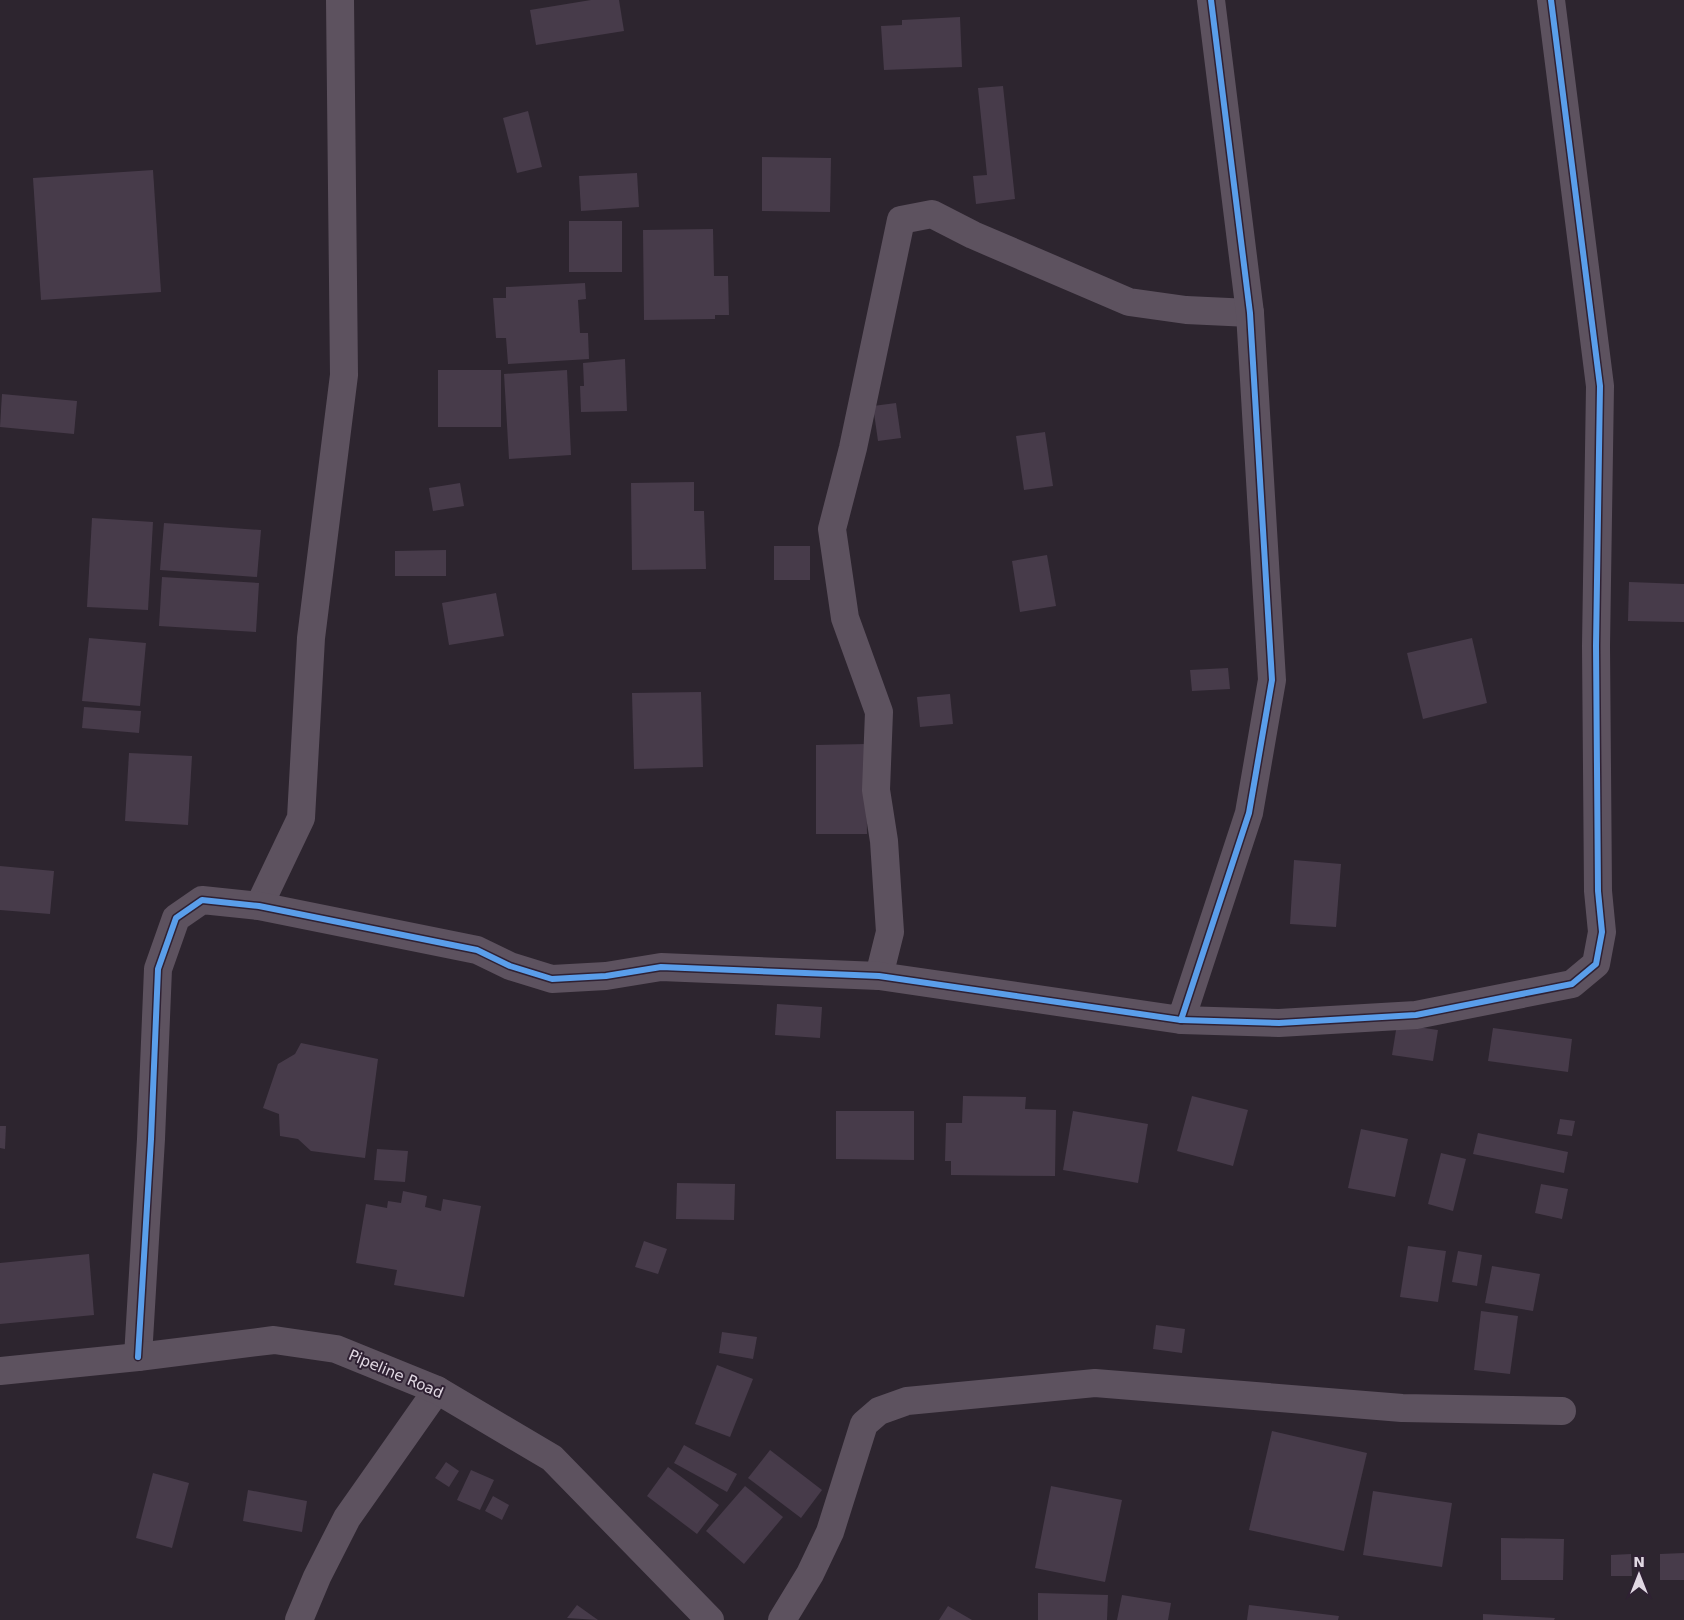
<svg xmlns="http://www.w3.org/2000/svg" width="1684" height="1620" viewBox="0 0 1684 1620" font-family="'DejaVu Sans',sans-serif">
	<rect width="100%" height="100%" fill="#2d252f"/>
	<g fill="#473b4a">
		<path d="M591 0H619L624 31 536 45 530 10Z"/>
		<path d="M960 17 962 67 884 70 881 26 902 25V20Z"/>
		<path d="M1003 86 1015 199 976 204 973 176 987 175 978 88Z"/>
		<path d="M528 111 542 167 517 173 503 118Z"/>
		<path d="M762 157 831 158 830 212 762 211Z"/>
		<path d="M153 170 161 292 41 300 33 178Z"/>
		<path d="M637 173 639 207 581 211 579 176Z"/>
		<rect x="569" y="221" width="53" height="51"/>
		<path d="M713 229 714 276H728L729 315H715V319L644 320 643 230Z"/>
		<path d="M585 283 586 299 578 300 580 333H588L589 359 508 364 506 338H496L493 298H506V287Z"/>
		<path d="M625 359 627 411 581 412 580 386H584L583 363Z"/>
		<rect x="438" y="370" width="63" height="57"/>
		<path d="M567 370 571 455 509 459 504 374Z"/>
		<path d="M2 394 77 401 74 434 0 427Z"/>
		<path d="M896 403 901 438 878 441 873 406Z"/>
		<path d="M1045 432 1053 486 1024 490 1016 436Z"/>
		<path d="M694 482V511H704L706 569 632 570 631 483Z"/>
		<path d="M460 483 464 506 433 511 429 488Z"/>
		<path d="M92 518 153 522 148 610 87 607Z"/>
		<path d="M164 523 261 530 257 577 160 570Z"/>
		<rect x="774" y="546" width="36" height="34"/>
		<path d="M446 550V576H395V551Z"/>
		<path d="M1047 555 1056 606 1020 612 1012 561Z"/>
		<path d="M162 577 259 583 256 632 159 626Z"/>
		<path d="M1629 582 1684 584V622L1628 621Z"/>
		<path d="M496 593 504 636 449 645 442 603Z"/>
		<path d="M89 638 146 643 140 706 82 701Z"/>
		<path d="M1472 638 1487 703 1423 719 1407 653Z"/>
		<path d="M1228 668 1230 689 1192 691 1190 670Z"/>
		<path d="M701 692 703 767 634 769 632 693Z"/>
		<path d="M950 694 953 724 920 727 917 697Z"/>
		<path d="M84 707 141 711 139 733 82 728Z"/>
		<path d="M866 744 867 834H816V745Z"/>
		<path d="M129 753 192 756 188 825 125 821Z"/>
		<path d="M1294 860 1341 864 1336 927 1290 924Z"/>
		<path d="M0 866 54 871 50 914 0 910Z"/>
		<path d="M777 1004 822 1007 820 1038 775 1035Z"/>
		<path d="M1397 1024 1438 1030 1433 1061 1392 1055Z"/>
		<path d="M1493 1028 1572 1039 1568 1072 1488 1061Z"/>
		<path d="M301 1043 378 1059 365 1158 311 1151 298 1139 280 1136 279 1114 263 1108 278 1064 295 1054Z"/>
		<path d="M963 1096 1026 1097 1025 1109 1056 1110 1055 1176 951 1175V1161H945L946 1123H962Z"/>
		<path d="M1192 1096 1248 1110 1233 1166 1177 1151Z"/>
		<path d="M836 1111H914V1160L836 1159Z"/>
		<path d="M1073 1111 1148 1124 1138 1183 1063 1170Z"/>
		<path d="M1560 1119 1575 1121 1572 1136 1557 1134Z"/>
		<path d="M0 1126H6L5 1149 0 1148Z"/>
		<path d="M1361 1129 1408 1139 1395 1197 1348 1188Z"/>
		<path d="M1478 1133 1568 1152 1564 1173 1473 1154Z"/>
		<path d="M377 1149 408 1151 405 1182 374 1180Z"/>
		<path d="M1441 1153 1466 1159 1453 1211 1428 1204Z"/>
		<path d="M677 1183 735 1184 734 1220 676 1219Z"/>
		<path d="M1541 1184 1568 1189 1562 1219 1535 1213Z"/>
		<path d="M403 1191 427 1196 425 1207 441 1211 443 1199 481 1206 464 1297 394 1285 397 1270 356 1263 366 1204 387 1208 388 1201 401 1203Z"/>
		<path d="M644 1241 667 1249 658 1274 635 1267Z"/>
		<path d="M1408 1246 1446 1251 1438 1302 1400 1297Z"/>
		<path d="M1458 1251 1482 1255 1477 1286 1452 1282Z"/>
		<path d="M89 1254 94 1315 0 1324V1263Z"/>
		<path d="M1492 1266 1540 1274 1533 1311 1485 1303Z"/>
		<path d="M1481 1311 1518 1316 1510 1374 1474 1370Z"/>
		<path d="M1156 1325 1185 1329 1182 1353 1153 1349Z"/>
		<path d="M722 1332 757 1337 753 1359 719 1353Z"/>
		<path d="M717 1365 753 1379 730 1437 695 1424Z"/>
		<path d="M1272 1431 1367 1453 1344 1551 1249 1530Z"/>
		<path d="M684 1445 737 1474 727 1492 674 1463Z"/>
		<path d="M770 1450 822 1490 801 1518 748 1478Z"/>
		<path d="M446 1462 459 1471 449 1487 435 1478Z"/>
		<path d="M668 1467 719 1505 697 1534 647 1496Z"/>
		<path d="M471 1470 494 1480 480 1510 457 1500Z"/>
		<path d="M153 1473 189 1483 172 1548 136 1538Z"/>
		<path d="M745 1486 783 1517 744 1564 706 1531Z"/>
		<path d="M1051 1486 1122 1500 1105 1582 1035 1568Z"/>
		<path d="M248 1490 307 1501 302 1532 243 1521Z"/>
		<path d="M1373 1491 1452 1503 1442 1567 1363 1555Z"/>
		<path d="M493 1496 509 1505 502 1520 485 1511Z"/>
		<path d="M1501 1538 1564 1539 1563 1580H1501Z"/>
		<path d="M1684 1553V1580H1660V1554Z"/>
		<path d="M1631 1554 1632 1576H1611V1555Z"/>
		<path d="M1038 1593 1108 1595 1107 1620H1038Z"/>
		<path d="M1122 1595 1171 1603 1168 1620H1117Z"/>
		<path d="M577 1605 598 1620 567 1618Z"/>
		<path d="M1249 1605 1339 1616 1338 1620H1247Z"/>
		<path d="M948 1606 972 1620H939Z"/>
		<path d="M1483 1614 1555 1618 1554 1620H1483Z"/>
	</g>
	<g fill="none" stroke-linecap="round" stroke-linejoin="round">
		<g stroke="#5d525f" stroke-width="28">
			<path d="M259 906 301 818 311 638 344 375 340 0"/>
			<path d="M879 976 890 932 884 841 876 790 879 712 845 618 832 529 853 448 901 220 932 214 973 235 1129 302 1186 310 1250 313"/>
			<path d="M1181 1020 1279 1023 1416 1015 1572 984 1596 964 1602 932 1598 891 1596 646 1600 386 1551 0"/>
			<path d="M138 1357 151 1139 158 969 176 918 202 900 259 906 477 950 510 966 552 979 606 976 661 967 879 976 1181 1020 1249 813 1272 680 1250 313 1211 0"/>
			<path d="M299 1620 317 1577 347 1518 437 1390"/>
			<path d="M782 1620 810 1574 830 1532 864 1424 879 1411 907 1401 1095 1383 1402 1408 1562 1411"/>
		</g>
		<path stroke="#5d525f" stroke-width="28" d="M0 1371 138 1357 274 1340 336 1349 437 1390 552 1458 710 1620"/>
		<g stroke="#2f2133" stroke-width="9">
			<g id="cycleway">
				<path d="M1181 1020 1279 1023 1416 1015 1572 984 1596 964 1602 932 1598 891 1596 646 1600 386 1551 0"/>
				<path d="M138 1357 151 1139 158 969 176 918 202 900 259 906 477 950 510 966 552 979 606 976 661 967 879 976 1181 1020 1249 813 1272 680 1250 313 1211 0"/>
			</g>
		</g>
		<use href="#cycleway" stroke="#5a9eea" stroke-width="6"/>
	</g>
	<g text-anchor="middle" stroke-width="4" stroke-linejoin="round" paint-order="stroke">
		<g font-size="15" fill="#e1d8e3" stroke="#2f2133">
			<text transform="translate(396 1374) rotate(23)" y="5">Pipeline Road</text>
		</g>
	</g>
	<g transform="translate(1639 1575)" stroke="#2f2133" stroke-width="4" paint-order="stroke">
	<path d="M0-4L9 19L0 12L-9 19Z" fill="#e1d8e3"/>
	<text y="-8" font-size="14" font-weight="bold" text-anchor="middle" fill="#e1d8e3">N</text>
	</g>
</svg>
